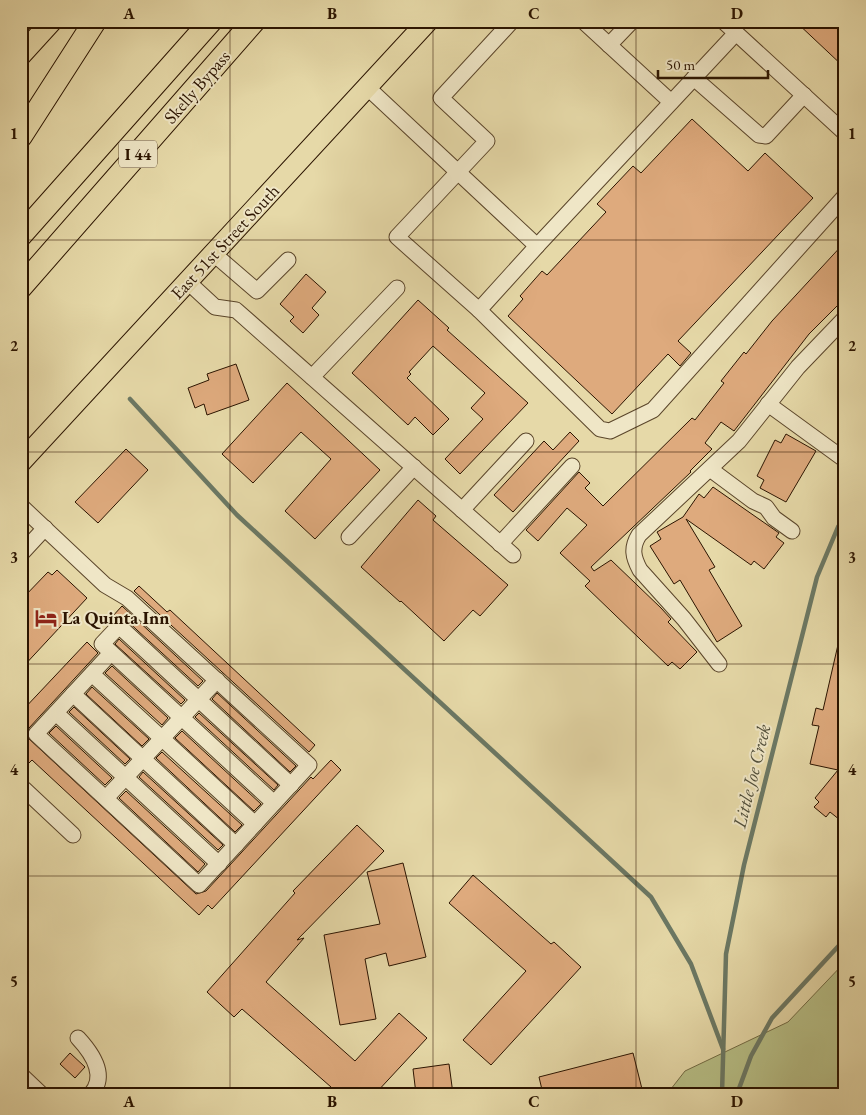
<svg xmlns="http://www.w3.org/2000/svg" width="866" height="1115" viewBox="0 0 866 1115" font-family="'EB Garamond',serif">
	<rect width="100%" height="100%" fill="#e6d9a8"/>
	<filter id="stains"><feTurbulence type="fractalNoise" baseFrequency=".004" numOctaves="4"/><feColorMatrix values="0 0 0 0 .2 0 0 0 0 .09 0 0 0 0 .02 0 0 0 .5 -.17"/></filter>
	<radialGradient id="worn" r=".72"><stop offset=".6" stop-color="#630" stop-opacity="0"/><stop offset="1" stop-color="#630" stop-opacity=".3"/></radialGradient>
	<path fill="#b7bf86" stroke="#716a43" d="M845 962V1094H667L685 1071 788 1022Z"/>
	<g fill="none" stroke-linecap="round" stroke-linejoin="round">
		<g stroke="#6b7864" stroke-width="4.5">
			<path d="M130 399 237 515 651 897 691 964 723 1049"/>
			<path d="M722 1094 726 954 744 865 817 577 838 527 845 518"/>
			<path d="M737 1094 751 1056 772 1018 845 939"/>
		</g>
	</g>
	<g fill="#deaa7d" stroke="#2b1400">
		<path d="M795 21H845V68Z"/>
		<path d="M692 119 748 171 765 153 813 198 678 341 691 353 680 366 668 354 612 414 508 316 523 299 520 296 542 271 547 275 606 212 597 204 633 166 641 173Z"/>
		<path d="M845 242V298L809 334 734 431 721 422 705 443 712 449 690 471 691 472 591 567 594 571 611 560 661 608 671 619 668 622 697 652 680 669 672 662 668 666 585 586 590 581 560 553 587 525 567 508 538 541 526 530 579 472 590 483 585 488 603 506 692 418 695 420 724 383 721 381 744 352 746 354 772 321Z"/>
		<path d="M306 274 326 292 312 308 319 315 303 333 290 321 294 317 280 304Z"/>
		<path d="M418 300 449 328 447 330 528 403 460 474 445 459 483 419 471 408 485 393 433 346 409 372 411 374 407 378 449 419 433 435 415 417 408 425 352 373Z"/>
		<path d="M236 364 249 400 207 415 204 404 195 408 188 388 209 380 207 374Z"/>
		<path d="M287 383 380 470 315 539 285 511 331 459 301 432 253 483 222 454Z"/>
		<path d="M570 432 579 441 513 512 494 495 544 441 553 450Z"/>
		<path d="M786 434 816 451 786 502 760 488 764 480 757 476 775 440 781 443Z"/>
		<path d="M126 449 148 470 98 523 75 502Z"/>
		<path d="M713 487 779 533 776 537 784 543 764 569 754 561 751 565 686 519 715 567 709 570 742 626 717 642 680 580 674 584 650 546 661 539 657 532 683 517 699 494 704 498Z"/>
		<path d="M418 500 436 516 433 520 508 585 480 616 473 610 444 641 401 601 400 602 361 567Z"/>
		<path d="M57 570 87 598 21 669V600L48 572 52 575Z"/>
		<path d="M139 586 167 612 170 610 315 745 309 752 134 591Z"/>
		<path d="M122 606 203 681 198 686 125 619 121 617 111 618Z"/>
		<path d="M840 636H845V824L830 812 826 817 814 807 819 802 815 798 838 770 810 764 819 726 812 725 816 708 823 710Z"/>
		<path d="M119 639 185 700 181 704 115 644Z"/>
		<path d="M87 642 98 653 29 728 27 737 196 894 206 891 311 777 313 779 331 760 341 770 212 909 208 905 199 915 32 760 21 771V712Z"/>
		<path d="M112 666 168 718 162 725 105 673Z"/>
		<path d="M92 687 149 739 142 746 86 694Z"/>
		<path d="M217 693 296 766 290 772 212 699Z"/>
		<path d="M74 707 130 759 125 764 69 712Z"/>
		<path d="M199 713 278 785 274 790 195 717Z"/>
		<path d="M56 726 112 778 105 785 49 733Z"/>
		<path d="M182 731 261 804 254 811 175 738Z"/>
		<path d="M162 752 242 825 235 832 156 758Z"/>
		<path d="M143 772 223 845 218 850 139 777Z"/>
		<path d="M126 791 205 864 198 872 119 798Z"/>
		<path d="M357 825 384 851 297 940 304 938 266 982 355 1061 399 1013 427 1038 375 1094H325L331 1087 242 1009 234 1017 207 992 295 893 293 891Z"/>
		<path d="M403 863 426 957 389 966 386 953 365 959 376 1019 340 1025 324 935 380 924 367 872Z"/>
		<path d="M473 875 551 944 554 942 581 967 491 1065 463 1040 526 971 449 903Z"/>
		<path d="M70 1053 85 1067 75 1078 60 1064Z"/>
		<path d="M633 1053 642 1089 622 1094H543L539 1077Z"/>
		<path d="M449 1064 453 1094H416L413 1069Z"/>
	</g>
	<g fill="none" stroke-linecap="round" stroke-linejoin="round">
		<g stroke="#5a452a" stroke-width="17">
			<g id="minor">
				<path d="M583 21 671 102"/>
				<path d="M723 21 845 133"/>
				<path d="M609 45 632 21"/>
				<path d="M694 78 759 135 766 136 804 95"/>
				<path d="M368 88 537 246 479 310 600 429 610 431 653 410 845 196"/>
				<path d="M537 246 736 33"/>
				<path d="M214 254 257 291 288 260"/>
				<path d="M188 282 215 307 236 310 513 555"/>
				<path d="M479 310 397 237 487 141 441 98 512 21"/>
				<path d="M312 377 397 288"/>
				<path d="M768 404 845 460"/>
				<path d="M710 469 753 501 766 507 774 518 792 531"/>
				<path d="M21 506 105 585 127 598 309 765 199 885 36 734 111 653"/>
				<path d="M462 510 526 441"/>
				<path d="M349 537 414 467"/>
				<path d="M500 544 572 466"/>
				<path d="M21 554 45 528"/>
				<path d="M719 664 684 619 640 570C633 557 631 548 639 535L739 441 798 367 845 318"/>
				<path d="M92 674 255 824"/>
				<path d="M73 694 236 845"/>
				<path d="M56 713 219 864"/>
				<path d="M21 792 24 789 73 835"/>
				<path d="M106 798 217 680"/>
				<path d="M274 803 102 644 119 626 291 785"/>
				<path d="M78 1038C91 1052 108 1075 91 1094"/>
				<path d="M21 1075 41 1094"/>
			</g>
		</g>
		<g stroke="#2b1400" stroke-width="22">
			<g id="major">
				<path d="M21 55 52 21"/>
				<path d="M21 462 428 21"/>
			</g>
		</g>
		<g stroke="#2b1400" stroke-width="24">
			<g id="highway">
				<path d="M21 136 95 21"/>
				<path d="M21 235 211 21"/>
				<path d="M21 287 254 21"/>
			</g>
		</g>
		<use href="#minor" stroke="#efe6c6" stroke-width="15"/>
		<use href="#major" stroke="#e6d9a8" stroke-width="20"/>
		<use href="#highway" stroke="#e6d9a8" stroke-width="22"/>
	</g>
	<path fill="none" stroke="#2b1400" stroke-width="1" stroke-opacity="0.55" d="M230 21V1094M433 21V1094M636 21V1094M21 240H845M21 452H845M21 664H845M21 876H845"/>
	<defs>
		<g id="hotel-bare" transform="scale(1.725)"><path d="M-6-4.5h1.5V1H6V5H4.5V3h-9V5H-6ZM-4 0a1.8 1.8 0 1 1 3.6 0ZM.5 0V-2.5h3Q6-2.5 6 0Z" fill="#8f2418" stroke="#efe6c6" stroke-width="2.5" paint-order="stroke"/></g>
	</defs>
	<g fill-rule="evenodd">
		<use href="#hotel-bare" x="46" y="618"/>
	</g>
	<g text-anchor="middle" stroke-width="4" stroke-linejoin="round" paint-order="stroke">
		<rect fill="#efe6c6" stroke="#66533b" stroke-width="1" x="119" y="140.5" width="38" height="27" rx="4"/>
		<g font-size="16" font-weight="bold" fill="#2b1400">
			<text x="138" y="160">I 44</text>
		</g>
		<g font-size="18" fill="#2b1400" stroke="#efe6c6">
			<text transform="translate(197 87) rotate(-49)" y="6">Skelly Bypass</text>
			<text transform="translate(225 242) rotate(-47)" y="6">East 51st Street South</text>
		</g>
		<g font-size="18" font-weight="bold" fill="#2b1400" stroke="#efe6c6" text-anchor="start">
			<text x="62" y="624">La Quinta Inn</text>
		</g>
		<g font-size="19" font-style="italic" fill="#504e3a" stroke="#efe6c6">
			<text transform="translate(751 776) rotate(-76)" y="7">Little Joe Creek</text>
		</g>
	</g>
	<rect width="866" height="1115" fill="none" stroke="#e6d9a8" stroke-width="55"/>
	<path d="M658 70v8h110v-8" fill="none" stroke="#2b1400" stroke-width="2.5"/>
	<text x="666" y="70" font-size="15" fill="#2b1400" stroke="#efe6c6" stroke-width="4" paint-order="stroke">50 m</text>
	<rect x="28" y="28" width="810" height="1060" fill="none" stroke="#2b1400" stroke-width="2"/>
	<g font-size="16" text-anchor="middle" font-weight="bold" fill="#2b1400">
		<text x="129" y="19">A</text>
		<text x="332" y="19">B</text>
		<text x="534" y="19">C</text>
		<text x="737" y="19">D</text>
		<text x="14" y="139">1</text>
		<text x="852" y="139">1</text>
		<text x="14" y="351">2</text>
		<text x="852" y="351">2</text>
		<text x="14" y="563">3</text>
		<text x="852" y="563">3</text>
		<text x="14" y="775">4</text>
		<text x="852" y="775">4</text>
		<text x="14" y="987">5</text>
		<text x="852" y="987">5</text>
		<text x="129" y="1107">A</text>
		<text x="332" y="1107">B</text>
		<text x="534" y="1107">C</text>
		<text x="737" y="1107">D</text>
	</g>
	<rect width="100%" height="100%" filter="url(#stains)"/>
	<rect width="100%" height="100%" fill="url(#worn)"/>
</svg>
